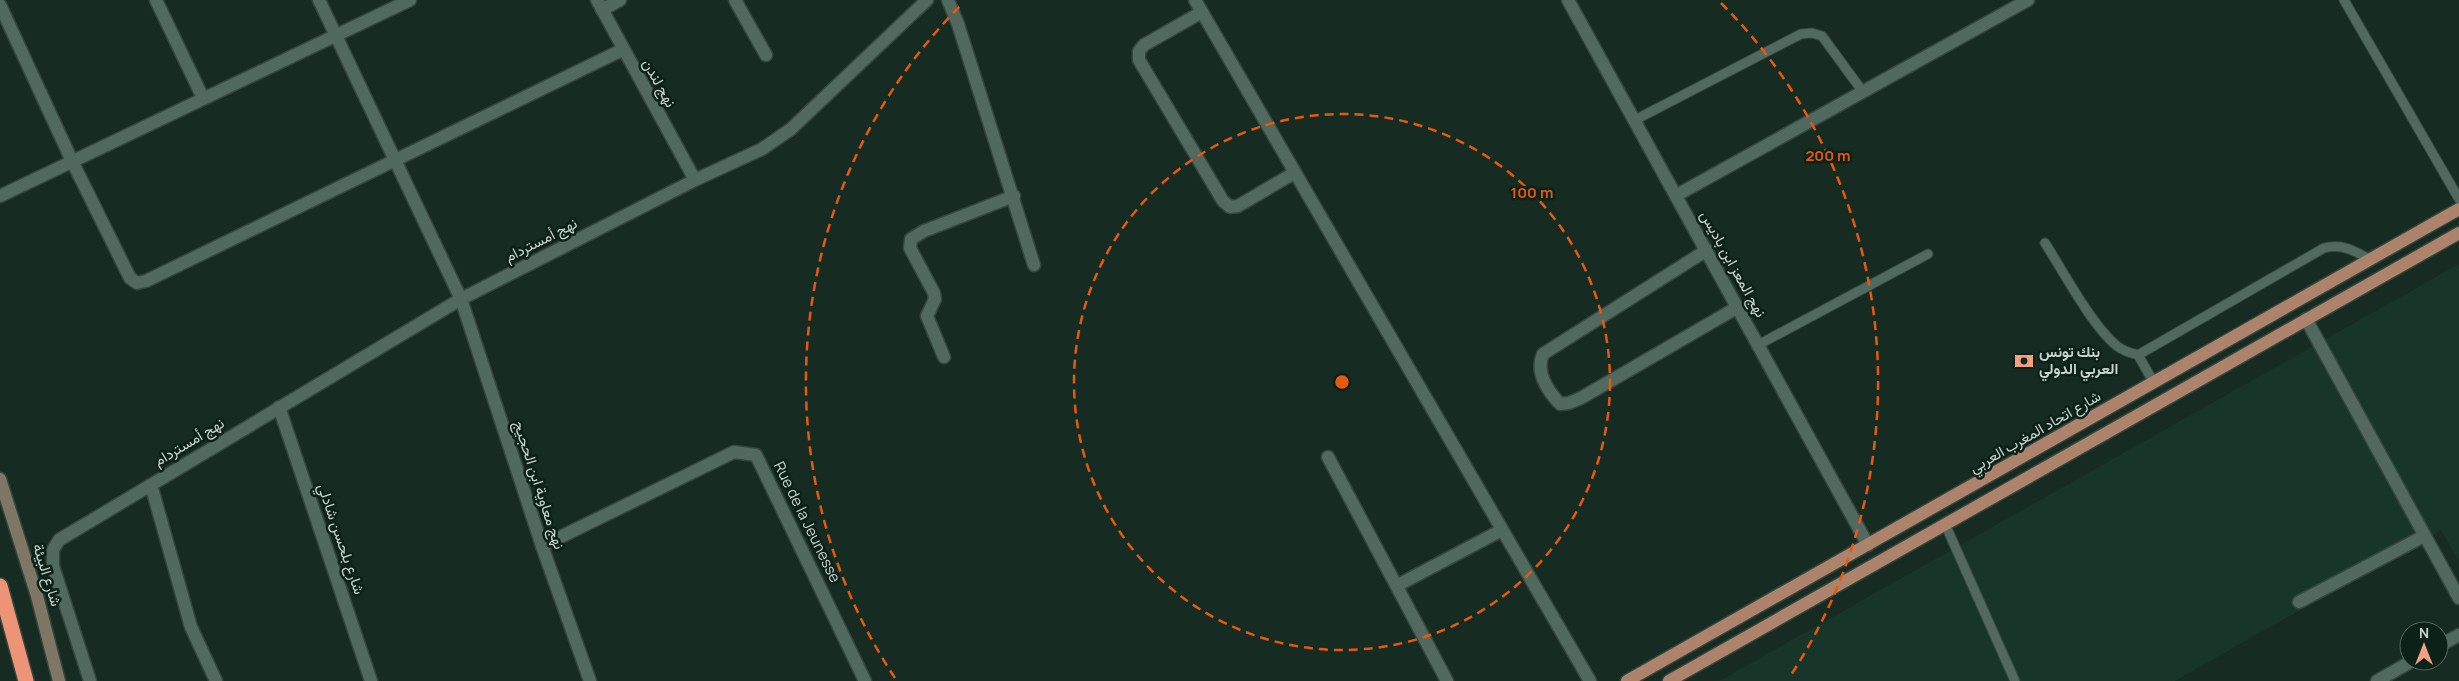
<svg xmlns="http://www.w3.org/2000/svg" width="2459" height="681" viewBox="0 0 2459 681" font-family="Manrope,Vazirmatn,sans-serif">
	<rect width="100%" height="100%" fill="#162b22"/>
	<path fill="#183529" d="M2459 264V561L2441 530 2175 681H1719Z"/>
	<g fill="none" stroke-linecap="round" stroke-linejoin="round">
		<g stroke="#35463e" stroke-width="11">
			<g id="service">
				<path d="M2344 0 2459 199"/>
				<path d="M1633 121 1801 34 1812 33 1822 36 1863 92"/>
				<path d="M2045 243C2063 271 2092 326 2117 346 2123 351 2130 353 2138 355"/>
				<path d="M1758 345 1928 254"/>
				<path d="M2154 383 2138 355 2324 248C2342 243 2355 251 2371 260"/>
				<path d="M1945 524 2015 681"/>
			</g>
		</g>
		<g stroke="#35463e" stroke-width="15">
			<g id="minor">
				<path d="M156 0 203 98"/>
				<path d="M319 0 461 299 542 546 590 681"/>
				<path d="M597 0 695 180"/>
				<path d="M735 0 766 55"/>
				<path d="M948 0 958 24 1034 265"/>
				<path d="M1195 0 1590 681"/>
				<path d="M1568 0 1868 545"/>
				<path d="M0 5 72 161 130 278 137 283 146 281 622 50"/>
				<path d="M602 10 620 0"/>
				<path d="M1202 12 1144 45 1139 51V60L1223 201 1230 207 1238 206 1294 173"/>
				<path d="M1677 195 2028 0"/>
				<path d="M0 196 410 0"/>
				<path d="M1707 250 1543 354C1535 372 1547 390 1560 404L1569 403 1581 398 1738 307"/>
				<path d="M2306 319 2459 598"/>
				<path d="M944 357 927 316 935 299 934 293 910 248 911 239 924 231 1014 196"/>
				<path d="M279 407 371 681"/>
				<path d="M1328 457 1447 681"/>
				<path d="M151 485 191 627 216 681"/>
				<path d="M542 546 734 452 756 455 865 681"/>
				<path d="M1398 585 1502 530"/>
				<path d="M2299 602 2424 536"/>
				<path d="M2439 646 2459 635"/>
				<path d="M90 681 53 566V550L59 540 461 299 695 180 762 149 791 129 927 0"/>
				<path d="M2377 681 2412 661"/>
			</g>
		</g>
		<g stroke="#35463e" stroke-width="15">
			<path id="secondary" d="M0 479 37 596 59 681"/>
		</g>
		<g stroke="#35463e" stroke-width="15">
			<g id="primary">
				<path d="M1627 681 2459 209"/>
				<path d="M1669 681 2459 233"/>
			</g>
		</g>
		<g stroke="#35463e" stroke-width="18">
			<path id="motorway" d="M0 586 26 681"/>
		</g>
		<use href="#service" stroke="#51695e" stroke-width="9"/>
		<use href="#minor" stroke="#51695e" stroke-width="12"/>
		<use href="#secondary" stroke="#807665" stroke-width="12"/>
		<use href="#primary" stroke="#ae836c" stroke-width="12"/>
		<use href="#motorway" stroke="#ec9475" stroke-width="15"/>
	</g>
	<g fill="none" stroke="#e8590c" stroke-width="2.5" stroke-dasharray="9 6">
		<circle cx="1342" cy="382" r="268"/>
		<path d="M895 678A536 536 0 0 1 963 3M1721 3A536 536 0 0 1 1789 678"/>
	</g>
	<defs>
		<g id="bank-bare" transform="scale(1.5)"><path d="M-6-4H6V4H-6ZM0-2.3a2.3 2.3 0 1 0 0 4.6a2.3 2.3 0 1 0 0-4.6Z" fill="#f3a081" stroke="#0c2118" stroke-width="2.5" paint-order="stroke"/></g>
	</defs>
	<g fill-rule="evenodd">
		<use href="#bank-bare" x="2024" y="361"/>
	</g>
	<g text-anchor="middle" stroke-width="5" stroke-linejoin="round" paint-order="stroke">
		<g font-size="15" fill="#c8d5ce" stroke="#0c2118">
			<text transform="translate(659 83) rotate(61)" y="5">نهج لندن</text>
			<text transform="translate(541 240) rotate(-27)" y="5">نهج أمستردام</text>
			<text transform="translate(1733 264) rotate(61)" y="5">نهج المعز ابن باديس</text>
			<text transform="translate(2035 432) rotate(-30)" y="5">شارع اتحاد المغرب العربي</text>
			<text transform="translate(189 442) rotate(-31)" y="5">نهج أمستردام</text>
			<text transform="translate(539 485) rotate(72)" y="5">نهج معاوية ابن الحجيج</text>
			<text transform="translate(807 522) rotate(64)" y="5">Rue de la Jeunesse</text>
			<text transform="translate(341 539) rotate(71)" y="5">شارع بلحسن شادلي</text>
			<text transform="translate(47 575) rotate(73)" y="5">شارع البيئة</text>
		</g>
		<g font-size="15" font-weight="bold" fill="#c8d5ce" stroke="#0c2118" text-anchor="start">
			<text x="2039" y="357">بنك تونس<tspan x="2039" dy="17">العربي الدولي</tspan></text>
		</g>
	</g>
	<circle cx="1342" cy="382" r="8" fill="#e8590c" stroke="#0c2118" stroke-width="2.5"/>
	<g font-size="15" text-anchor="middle" font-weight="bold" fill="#e8590c" stroke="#0c2118" stroke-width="5" stroke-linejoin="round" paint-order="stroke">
		<text x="1828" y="161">200 m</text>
		<text x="1532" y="198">100 m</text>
	</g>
	<g transform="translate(2424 646)"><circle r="24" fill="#0c2118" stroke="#576961"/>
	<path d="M0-4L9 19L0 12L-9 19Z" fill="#f3a081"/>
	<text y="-8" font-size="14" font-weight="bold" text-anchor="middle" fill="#c8d5ce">N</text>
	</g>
</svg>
